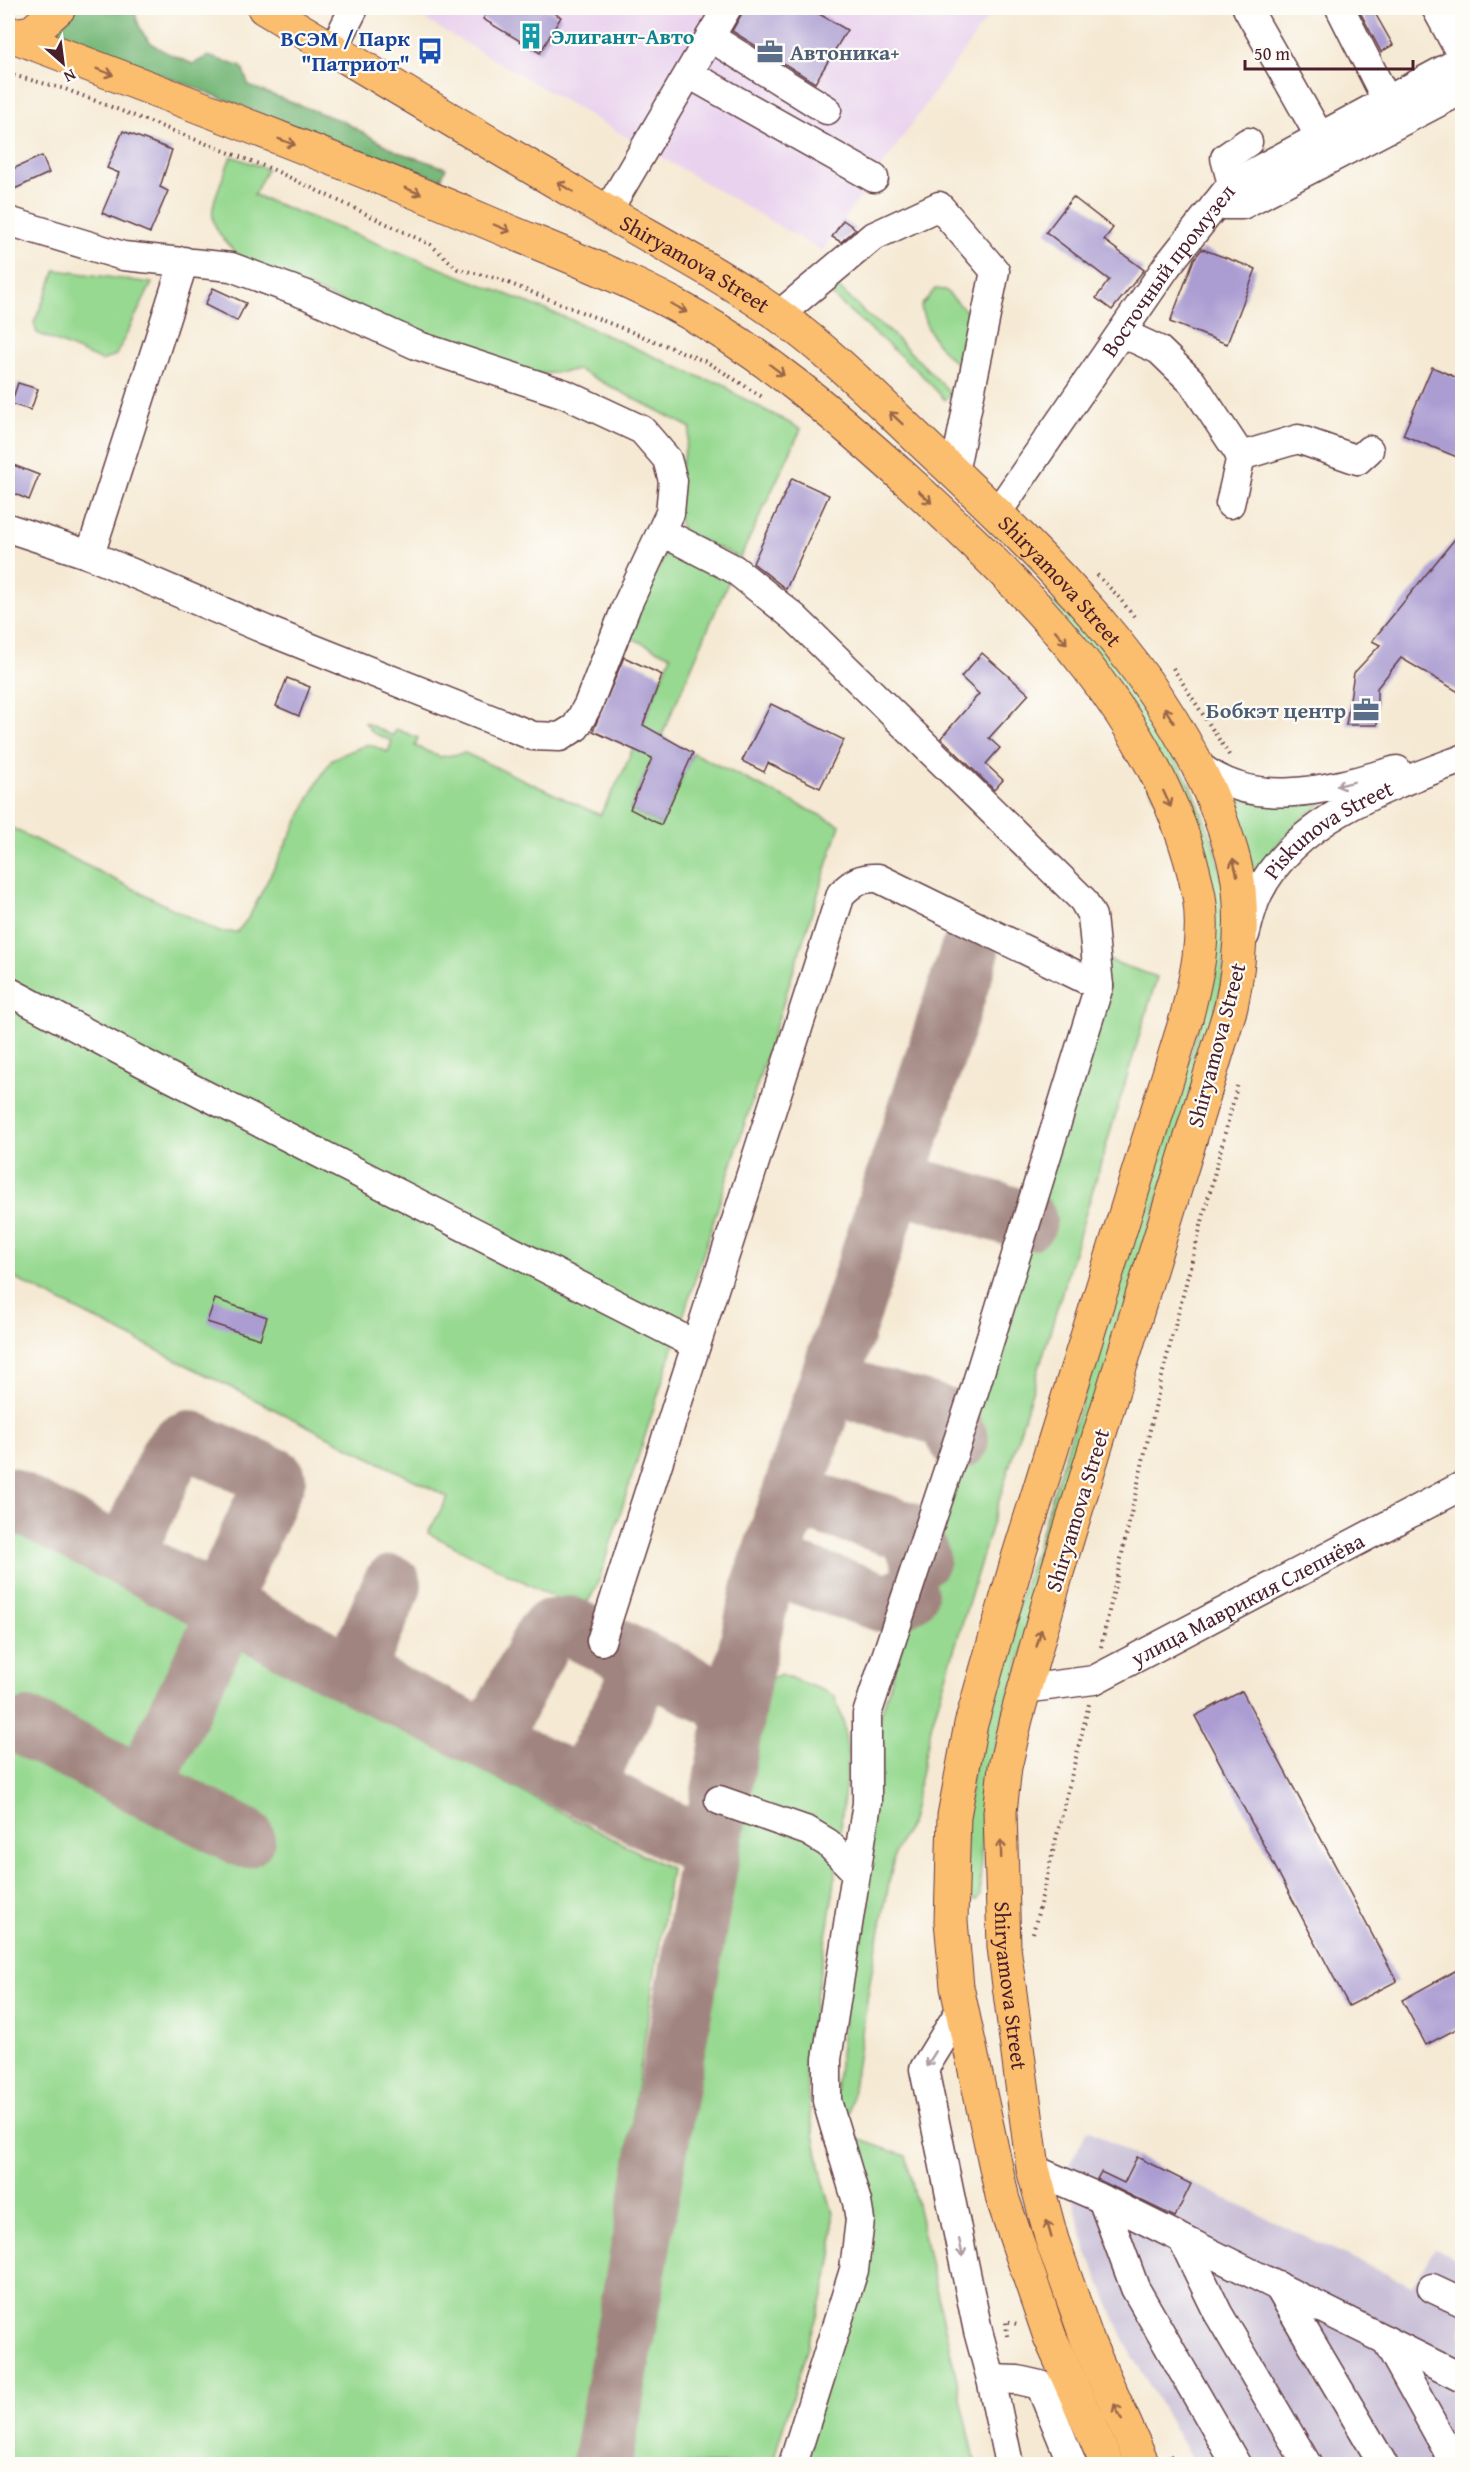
<svg xmlns="http://www.w3.org/2000/svg" width="1470" height="2472" viewBox="0 0 1470 2472" font-family="'Gentium Book Plus',serif">
	<rect width="100%" height="100%" fill="#fdfcf7"/>
	<filter id="ink" filterUnits="userSpaceOnUse"><feTurbulence type="fractalNoise" baseFrequency=".0167" numOctaves="2"/><feDisplacementMap in="SourceGraphic" scale="12" xChannelSelector="R" yChannelSelector="G"/><feConvolveMatrix kernelMatrix="1 2 1 2 8 2 1 2 1" color-interpolation-filters="sRGB"/></filter>
	<filter id="wash" filterUnits="userSpaceOnUse"><feTurbulence type="fractalNoise" baseFrequency=".008" numOctaves="4" result="noise"/><feDisplacementMap in="SourceGraphic" scale="24" xChannelSelector="R" yChannelSelector="G"/><feGaussianBlur stdDeviation="1.35" result="paint"/><feColorMatrix in="noise" values="0 0 0 0 0 0 0 0 0 0 0 0 0 0 0 0 0 1.4 0 .05"/><feComposite in="paint" operator="in"/></filter>
	<g filter="url(#wash)">
		<rect width="100%" height="100%" fill="#f5e9d3"/>
		<path fill="#e9d2ee" d="M405 8H994L822 251Z"/>
		<path fill="#c9bfd7" d="M1088 2130 1137 2157 1412 2286 1435 2248 1462 2261V2464H1194L1126 2344 1087 2253 1066 2171Z"/>
		<g fill="#97d991" stroke="#707c5e" stroke-width="1.5">
			<path d="M231 156 267 169 254 195 579 323 704 379 722 383 735 394 801 429 740 558 683 532C668 495 682 463 691 428L579 370 533 375 479 361 243 259C196 218 213 208 231 156Z"/>
			<path d="M56 270 152 283 116 355 102 361 37 333 34 323Z"/>
			<path d="M836 285 868 316 887 329 952 394 945 400 920 373 828 292Z"/>
			<path d="M935 289 945 290 972 317 968 375C945 353 927 339 921 306Z"/>
			<path d="M667 551 730 578 630 809 661 825 693 753 840 825 597 1586 587 1603 577 1609 428 1533 448 1497 8 1275V826L219 932H237L249 917 318 781 332 759 368 744 388 752 392 741 373 733 364 722 393 736 396 729 418 738 415 746 440 757 465 753 600 815 623 772 671 656 629 637 626 631Z"/>
			<path d="M1039 594 1084 623 1131 682 1193 790 1214 844 1227 897 1222 987 998 1734 982 1822 980 1896 977 1900 965 1901 966 1817 978 1734 1200 1023C1213 975 1216 949 1213 899Z"/>
			<path d="M1234 799H1320L1322 803 1297 823 1253 872 1229 803Z"/>
			<path d="M1108 960 1157 977 932 1723 911 1821 895 1852 870 1981 848 2121 860 2140 906 2156 976 2464H802L859 2263 834 2111 873 1741Z"/>
			<path d="M8 1525 204 1624 143 1763 17 1701 8 1722Z"/>
			<path d="M224 1637 671 1869 579 2464H8V1741L254 1863 272 1829 163 1772Z"/>
			<path d="M781 1674 834 1695 844 1724 848 1759 834 1888 805 2064 810 2114 822 2176 833 2213V2249L827 2283 772 2464H630L761 1683Z"/>
		</g>
		<path fill="#79b97b" stroke="#626c53" stroke-width="1.5" d="M75 8H134C141 47 160 49 193 64L208 56 242 67 249 86 344 122 398 152 446 168 441 179 300 129 53 32 69 18Z"/>
		<g fill="none" stroke-linecap="round" stroke-linejoin="round">
			<g stroke="#a0847f" stroke-width="60">
				<path d="M894 1181 1027 1221"/>
				<path d="M830 1384 945 1417 959 1440"/>
				<path d="M8 1497 366 1681 688 1839C700 1846 705 1851 708 1866"/>
				<path d="M783 1518 799 1506 814 1502 903 1530 914 1543 920 1558"/>
				<path d="M108 1548 127 1547 132 1539 170 1455 180 1444 189 1440 276 1478 225 1590C218 1600 208 1596 198 1594"/>
				<path d="M763 1582 776 1574 792 1572 882 1602 892 1603 908 1594"/>
				<path d="M366 1681 360 1672 359 1661 392 1585"/>
				<path d="M28 1728 245 1838"/>
				<path d="M474 1733 496 1728 544 1636 551 1629 569 1626 723 1701 733 1724"/>
				<path d="M573 1782 589 1775 637 1682 641 1678 664 1671"/>
				<path d="M143 1785 229 1610"/>
				<path d="M602 2464 740 1685 763 1582 969 954"/>
			</g>
		</g>
		<g id="blocks">
			<g fill="#ab9dd2">
				<path d="M490 8H545L561 17 540 53 483 19Z"/>
				<path d="M745 8H809L847 30 815 83 732 31Z"/>
				<path d="M1358 8H1372L1393 45 1381 52Z"/>
				<path d="M123 131 172 150 160 187 168 191 150 233 102 213 119 173 107 168Z"/>
				<path d="M42 156 49 173 8 192V171Z"/>
				<path d="M1073 197 1113 228 1104 240 1144 270 1112 310 1096 298 1109 280 1046 232Z"/>
				<path d="M843 220 856 229 841 242 832 237Z"/>
				<path d="M1202 249 1256 269 1227 344 1170 322 1194 259Z"/>
				<path d="M213 288 246 303 237 321 205 305Z"/>
				<path d="M1432 367 1462 380V444L1457 457 1403 435Z"/>
				<path d="M18 383 38 389 31 410 11 404Z"/>
				<path d="M8 463 39 475 29 500 8 491Z"/>
				<path d="M792 478 829 495 786 589 753 563Z"/>
				<path d="M1462 530V694L1401 658 1377 688V725H1346L1354 673 1380 645 1372 641Z"/>
				<path d="M982 653 1029 694 989 738 1000 748 986 764 1003 780 994 790 941 738 979 694 961 677Z"/>
				<path d="M624 657 662 675 643 725 693 753 661 825 630 809 652 758 593 731Z"/>
				<path d="M287 678 310 687 299 716 276 706Z"/>
				<path d="M771 704 844 740 820 788 768 763 764 772 742 761Z"/>
				<path d="M215 1299 267 1317 260 1339 207 1322Z"/>
				<path d="M1242 1691 1397 1981 1349 2006 1195 1716Z"/>
				<path d="M1462 1967V2026L1426 2045 1402 2000Z"/>
				<path d="M1137 2157 1191 2184 1175 2217 1097 2179 1101 2172 1124 2183Z"/>
			</g>
		</g>
	</g>
	<g filter="url(#ink)">
		<use href="#blocks" fill-opacity="0" stroke="#643d44" stroke-width="1.5"/>
		<g fill="none" stroke-linecap="round" stroke-linejoin="round">
			<g stroke="#643d44" stroke-width="31">
				<g id="minor">
					<path d="M1247 8 1320 137"/>
					<path d="M1340 8 1387 101"/>
					<path d="M1436 8 1462 56"/>
					<path d="M710 37 827 110"/>
					<path d="M333 50 354 8"/>
					<path d="M689 74 874 178"/>
					<path d="M1232 184 1225 158 1248 142"/>
					<path d="M1215 205H1242L1462 90"/>
					<path d="M607 212 727 8"/>
					<path d="M8 221 123 256 231 267 307 295 416 345 565 394 642 430 667 459 673 481 670 513 627 605 588 705 576 727 560 737 533 736 266 630 90 555 184 261"/>
					<path d="M779 315 872 237 939 206 995 271 954 473"/>
					<path d="M1122 333 1159 350 1192 382 1241 456 1230 504"/>
					<path d="M1241 456 1298 439 1358 460 1369 450"/>
					<path id="s1" d="M997 513 1167 266 1232 184 1462 60"/>
					<path d="M8 528 90 555"/>
					<path d="M662 532 734 569 795 618 1083 900 1092 916 1099 986 972 1398 867 1714V1803L827 2059V2101L857 2202 860 2220 854 2270 793 2464"/>
					<path d="M1199 766C1257 812 1332 788 1397 770"/>
					<path id="s2" d="M1245 935C1249 921 1252 905 1259 892 1296 818 1390 786 1462 759"/>
					<path d="M8 991 168 1076 696 1345"/>
					<path d="M601 1641 841 894C853 882 861 877 878 878L1099 986"/>
					<path id="s3" d="M1024 1689 1094 1680 1462 1486"/>
					<path d="M719 1800 808 1831 828 1843 856 1872"/>
					<path d="M961 2009 924 2069 978 2331 991 2379"/>
					<path d="M1033 2169 1102 2199 1462 2378"/>
					<path d="M1102 2199 1135 2288 1236 2464"/>
					<path d="M1182 2239 1218 2313 1307 2464"/>
					<path d="M1278 2286 1383 2464"/>
					<path d="M1432 2288 1462 2302"/>
					<path d="M1386 2340 1455 2464"/>
					<path d="M1009 2464 991 2379 1018 2380 1040 2385 1072 2464"/>
				</g>
			</g>
			<g stroke="#643d44" stroke-width="35">
				<g id="major">
					<path id="s4" d="M264 8C371 72 479 137 587 200 651 238 716 271 777 314 837 357 888 411 942 461 1048 561 1165 674 1218 812 1227 837 1237 863 1239 890 1243 930 1239 968 1231 1007L1058 1569 1016 1719 1005 1767 1000 1812 1004 1947 1033 2169 1052 2240 1088 2342 1143 2464"/>
					<path d="M8 34C168 95 329 155 487 222 550 249 616 273 677 306 763 352 836 416 908 481 1030 593 1167 726 1199 896 1206 937 1196 979 1186 1019L1018 1558 971 1724 954 1816 951 1921 957 1987 1003 2200 1050 2337 1107 2464"/>
					<path d="M12 35 32 32 59 8"/>
				</g>
			</g>
			<g stroke="#643d44" stroke-width="4" stroke-dasharray="1.5 4.5" stroke-linecap="butt">
				<path d="M8 74 65 89 274 170 431 245 458 269 496 278 707 362 764 398"/>
				<path d="M1097 575 1116 594 1136 619"/>
				<path d="M1173 668 1229 755"/>
				<path d="M1101 1647 1163 1372 1238 1083"/>
				<path d="M1033 1933 1089 1704"/>
				<path d="M1007 2336 1006 2321 1017 2324"/>
				<path d="M1170 2455 1175 2464"/>
			</g>
			<use href="#minor" stroke="#fff" stroke-width="28"/>
			<use href="#major" stroke="#fbbd6e" stroke-width="33"/>
		</g>
		<defs><path id="oneway-shaft" d="M-6 0H5M1.5-3L5.5 0L1.5 3" fill="none" stroke-width="1.6" stroke-linecap="round" stroke-linejoin="round" transform="scale(1.5)"/></defs>
		<g stroke="#9a6649">
			<use href="#oneway-shaft" transform="translate(105 72) rotate(21)"/>
			<use href="#oneway-shaft" transform="translate(287 142) rotate(21)"/>
			<use href="#oneway-shaft" transform="translate(565 187) rotate(-150)"/>
			<use href="#oneway-shaft" transform="translate(413 191) rotate(22)"/>
			<use href="#oneway-shaft" transform="translate(502 228) rotate(23)"/>
			<use href="#oneway-shaft" transform="translate(679 308) rotate(29)"/>
			<use href="#oneway-shaft" transform="translate(777 370) rotate(37)"/>
			<use href="#oneway-shaft" transform="translate(896 418) rotate(-137)"/>
			<use href="#oneway-shaft" transform="translate(925 497) rotate(43)"/>
			<use href="#oneway-shaft" transform="translate(1061 637) rotate(49)"/>
			<use href="#oneway-shaft" transform="translate(1169 715) rotate(-121)"/>
			<use href="#oneway-shaft" transform="translate(1167 799) rotate(65)"/>
			<use href="#oneway-shaft" transform="translate(1235 867) rotate(-104)"/>
			<use href="#oneway-shaft" transform="translate(1039 1638) rotate(-74)"/>
			<use href="#oneway-shaft" transform="translate(1001 1849) rotate(-91)"/>
			<use href="#oneway-shaft" transform="translate(1049 2229) rotate(-106)"/>
			<use href="#oneway-shaft" transform="translate(1118 2412) rotate(-115)"/>
		</g>
		<g stroke="#ae9aa0">
			<use href="#oneway-shaft" transform="translate(1345 784) rotate(166)"/>
			<use href="#oneway-shaft" transform="translate(931 2059) rotate(122)"/>
			<use href="#oneway-shaft" transform="translate(961 2248) rotate(78)"/>
		</g>
	</g>
	<defs>
		<g id="building-bare" transform="scale(2.07)"><path d="M-4-6H4V6H1V3H-1V6H-4ZM-2.5-4.3h1.7v1.8h-1.7ZM.8-4.3h1.7v1.8H.8ZM-2.5-1h1.7V.8h-1.7ZM.8-1h1.7V.8H.8Z" fill="#0f9aa8" stroke="#fdfcf7" stroke-width="2.5" paint-order="stroke"/></g>
		<g id="bus-bare" transform="scale(2.07)"><path d="M-5-6H5V4H4V6H2V4H-2V6H-4V4H-5ZM-3.5-4V0h7V-4ZM-3.5 1.2v1.5H-2V1.2ZM2 1.2v1.5H3.5V1.2Z" fill="#1a4fb4" stroke="#fdfcf7" stroke-width="2.5" paint-order="stroke"/></g>
		<g id="office-bare" transform="scale(2.07)"><path d="M-6-3h4V-5.5h4V-3h4V5H-6ZM-1-4.5V-3h2v-1.5ZM-6 0V1H6V0Z" fill="#5c6f8a" stroke="#fdfcf7" stroke-width="2.5" paint-order="stroke"/></g>
	</defs>
	<g fill-rule="evenodd">
		<use href="#building-bare" x="531" y="36"/>
		<use href="#bus-bare" x="430" y="51"/>
		<use href="#office-bare" x="770" y="52"/>
		<use href="#office-bare" x="1366" y="710"/>
	</g>
	<g text-anchor="middle" stroke-width="4.5" stroke-linejoin="round" paint-order="stroke">
		<g font-size="22" font-weight="bold" fill="#0d838f" stroke="#fdfcf7" text-anchor="start">
			<text x="551" y="44">Элигант-Авто</text>
		</g>
		<g font-size="22" font-weight="bold" fill="#164399" stroke="#fdfcf7" text-anchor="end">
			<text x="410" y="46">ВСЭМ / Парк<tspan x="410" dy="25">"Патриот"</tspan></text>
		</g>
		<g font-size="22" font-weight="bold" fill="#4e5e75" stroke="#fdfcf7" text-anchor="start">
			<text x="790" y="60">Автоника+</text>
			<text x="1346" y="718" text-anchor="end">Бобкэт центр</text>
		</g>
		<g font-size="22" fill="#4a1f2b" stroke="#fdfcf7">
			<text dy="8" stroke="none"><textPath href="#s4" startOffset="501">Shiryamova Street</textPath></text>
			<text dy="8" stroke="none"><textPath href="#s1" startOffset="297">Восточный промузел</textPath></text>
			<text dy="8" stroke="none"><textPath href="#s4" startOffset="987">Shiryamova Street</textPath></text>
			<text dy="8" stroke="none"><textPath href="#s2" startOffset="141">Piskunova Street</textPath></text>
			<text transform="translate(1216 1045) rotate(-75)" y="8">Shiryamova Street</text>
			<text transform="translate(1077 1510) rotate(-73)" y="8">Shiryamova Street</text>
			<text dy="8" stroke="none"><textPath href="#s3" startOffset="244">улица Маврикия Слепнёва</textPath></text>
			<text dy="8" stroke="none"><textPath href="#s4" startOffset="2480">Shiryamova Street</textPath></text>
		</g>
	</g>
	<rect width="1470" height="2472" fill="none" stroke="#fdfcf7" stroke-width="30"/>
	<g transform="translate(63 63) rotate(152)" stroke="#fdfcf7" stroke-width="4.5" paint-order="stroke">
	<path d="M0-4.5L10 22L0 15L-10 22Z" fill="#4a1f2b"/>
	<text y="-9" font-size="16" font-weight="bold" text-anchor="middle" fill="#4a1f2b">N</text>
	</g>
	<path d="M1245 60v9h168v-9" fill="none" stroke="#4a1f2b" stroke-width="3"/>
	<text x="1254" y="60" font-size="18" fill="#4a1f2b" stroke="#fdfcf7" stroke-width="4.5" paint-order="stroke">50 m</text>
</svg>
